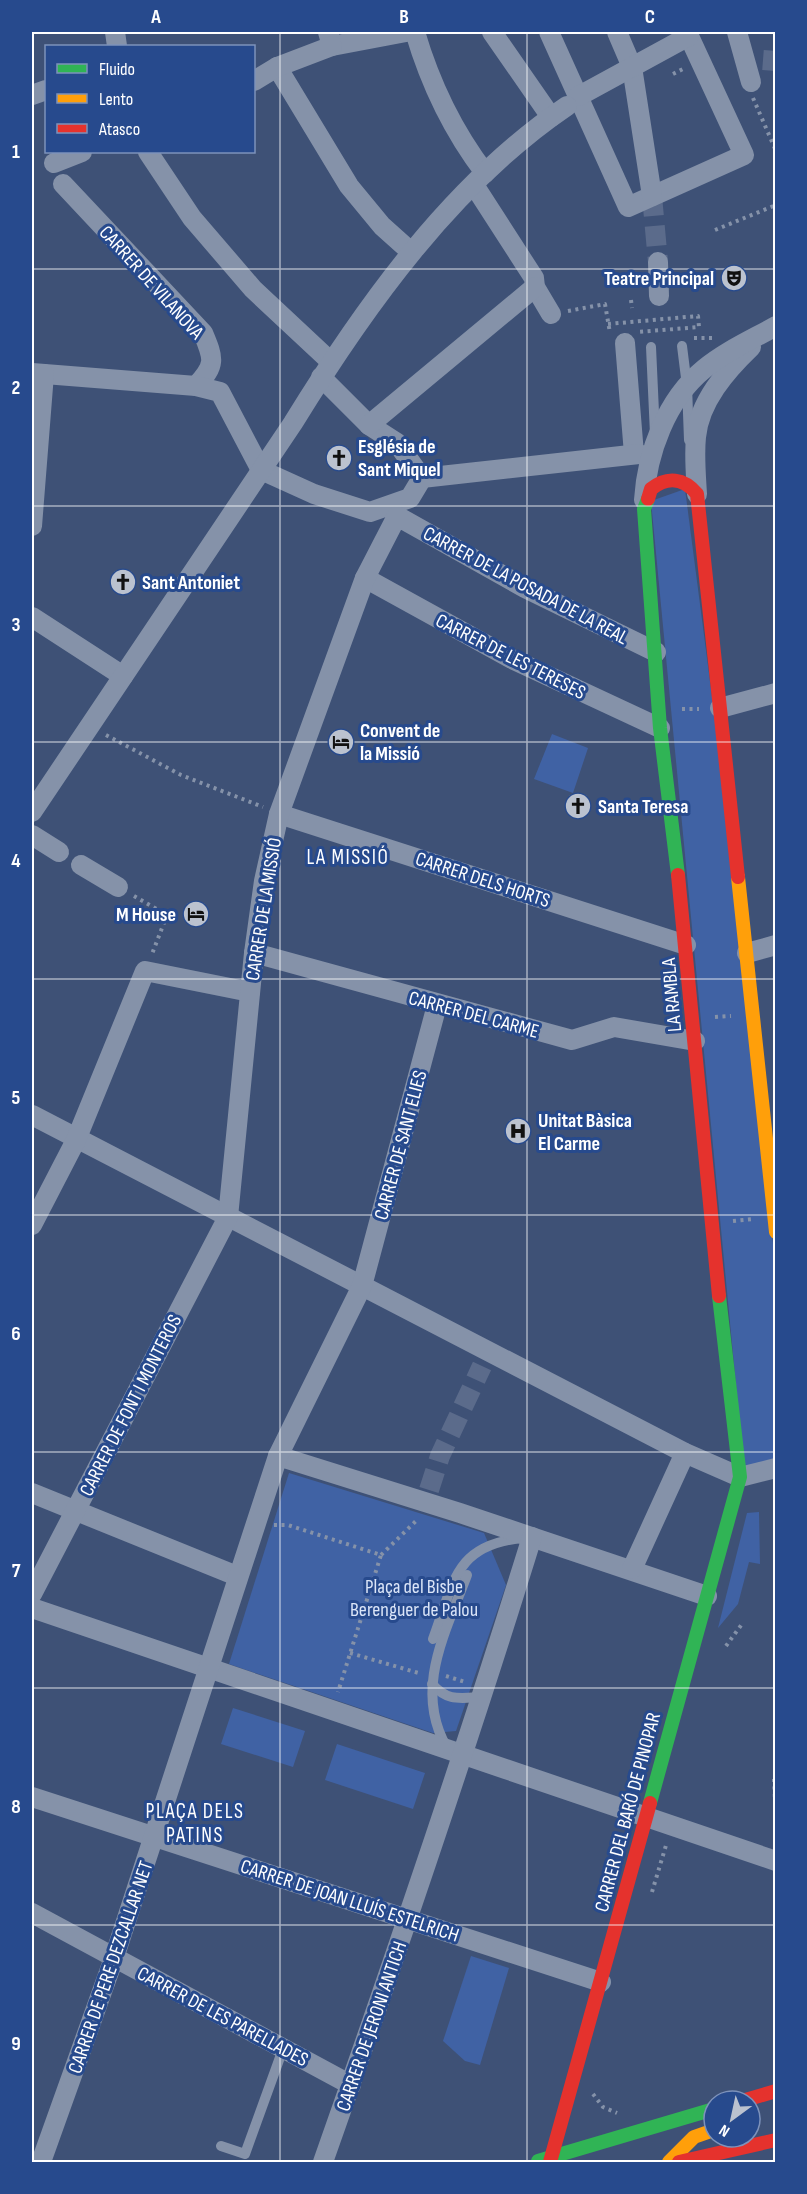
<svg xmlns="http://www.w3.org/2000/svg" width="807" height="2194" viewBox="0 0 807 2194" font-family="'Sofia Sans Condensed',sans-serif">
	<rect width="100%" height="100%" fill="#3e5176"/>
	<g fill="#4062a4">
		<path d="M685 489 744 943 776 1275 775 1459 744 1468 651 501Z"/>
		<path d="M552 734 588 748 573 793 534 779Z"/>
		<path d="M289 1473 484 1533 506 1585 456 1731 433 1733 229 1664Z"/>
		<path d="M759 1512 760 1564 749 1562 738 1604 718 1628 747 1513Z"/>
		<path d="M233 1708 305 1731 293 1767 221 1744Z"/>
		<path d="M337 1744 425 1773 413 1809 325 1780Z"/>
		<path d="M471 1956 509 1968 480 2065 465 2061 443 2041Z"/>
	</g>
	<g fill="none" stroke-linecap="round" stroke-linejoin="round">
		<g stroke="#5b6b8b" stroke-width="20" stroke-dasharray="20 10" stroke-linecap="butt">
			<path d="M763 60 776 61"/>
			<path d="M652 196 658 262"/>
			<path d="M429 1490 440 1456 482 1366"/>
		</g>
		<g stroke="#8592a9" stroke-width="4" stroke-dasharray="3 4.5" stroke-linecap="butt">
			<path d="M673 74 683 69"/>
			<path d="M753 98 776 151"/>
			<path d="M715 230 776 205"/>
			<path d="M631 300 632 308"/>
			<path d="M568 311 605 304 610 333"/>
			<path d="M608 324 698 316 699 327 638 332"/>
			<path d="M694 338H714"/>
			<path d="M682 709H699"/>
			<path d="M106 735 181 775 263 807"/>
			<path d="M134 896 167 915 152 954"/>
			<path d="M715 1017 731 1016"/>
			<path d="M733 1221 753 1219"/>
			<path d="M274 1525H288L381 1555 338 1692"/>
			<path d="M381 1555 417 1520"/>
			<path d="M726 1646 742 1624"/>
			<path d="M350 1653 422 1674"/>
			<path d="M446 1676 465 1682"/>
			<path d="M774 1779 775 1800"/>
			<path d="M652 1892 667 1842"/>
			<path d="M593 2094 603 2107 617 2113"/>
		</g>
		<g stroke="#8592a9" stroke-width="10">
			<path d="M682 346 687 386 689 440"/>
			<path d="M651 347 655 434"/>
			<path d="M433 1639C454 1583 454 1545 522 1538"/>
			<path d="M432 1684C448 1702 460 1698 482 1697"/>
			<path d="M447 1748C413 1689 446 1632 467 1575"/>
			<path d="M221 2146 245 2154 283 2049"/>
		</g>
		<g stroke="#8592a9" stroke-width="20">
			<path d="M115 32 117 46"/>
			<path d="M328 32 332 46 406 32"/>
			<path d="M415 32C430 83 453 131 485 173"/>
			<path d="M492 32 551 117"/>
			<path d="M549 32 628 207 744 155 687 32"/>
			<path d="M617 32 632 67 652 196"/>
			<path d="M737 32 751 82"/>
			<path d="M277 67 349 186 382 226 411 252"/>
			<path d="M254 81 277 67 332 46"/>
			<path d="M32 95 46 90"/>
			<path d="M579 96 689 36"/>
			<path d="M148 152 192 218 253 289 330 361"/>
			<path d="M54 163 82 152"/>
			<path d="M63 184 203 333C214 359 216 365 196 386"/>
			<path d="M474 185 534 278 535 287 551 314"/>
			<path d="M658 262 659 296"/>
			<path d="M625 343 634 454"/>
			<path d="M32 373 196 386 220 392 261 470 314 494 370 512 410 498 422 478 639 454"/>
			<path d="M321 377 369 425 397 443 422 478"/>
			<path d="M369 425 535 287"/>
			<path d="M697 494C696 476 694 456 696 437 699 402 726 371 751 347"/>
			<path d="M644 500C647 453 666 400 704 369 726 351 751 340 776 326"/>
			<path d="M32 526 44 374"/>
			<path d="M365 578 512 659 660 728"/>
			<path d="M32 617 123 676"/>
			<path d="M720 708 776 693"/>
			<path d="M32 812 293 423C365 306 452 184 567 106"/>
			<path d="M279 814 686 945"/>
			<path d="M32 835 59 852"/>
			<path d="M81 865 118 887"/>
			<path d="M254 953 572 1040 614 1027 695 1041"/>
			<path d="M747 953 776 945"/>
			<path d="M32 1115 685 1453 740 1477 776 1468"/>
			<path d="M32 1225 76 1140 145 971 250 992"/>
			<path d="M278 1456 460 1513 707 1596"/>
			<path d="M32 1493 237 1576"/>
			<path d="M632 1569 685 1453"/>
			<path d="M32 1594 228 1217 254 953 264 881 279 814 365 578 397 516 525 588 656 652"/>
			<path d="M32 1608 776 1861"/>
			<path d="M32 1797 601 1982"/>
			<path d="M32 1913 351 2085"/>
			<path d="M41 2162 114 1958 278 1456 362 1286 437 1005"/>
			<path d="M323 2162C396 1955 467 1747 532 1537"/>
		</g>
		<g stroke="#30b455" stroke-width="14">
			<path d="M648 499 644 509 660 728 678 875"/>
			<path d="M650 1803 740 1477 719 1296"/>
			<path d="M538 2161 714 2109"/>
		</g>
		<g stroke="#ff9f0a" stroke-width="14">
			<path d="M738 877 776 1232"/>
			<path d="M669 2162 694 2137 714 2130"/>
		</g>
		<g stroke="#e5322d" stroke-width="14">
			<path d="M648 499 651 489C667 476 684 478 697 494L738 877"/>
			<path d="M678 875 719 1296"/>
			<path d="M742 2101 776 2091"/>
			<path d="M550 2162 650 1803"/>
			<path d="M679 2162 776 2140"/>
		</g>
	</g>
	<path fill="none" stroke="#fff" stroke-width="1.5" stroke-opacity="0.55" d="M280 32V2162M527 32V2162M32 269H776M32 506H776M32 742H776M32 979H776M32 1215H776M32 1452H776M32 1688H776M32 1925H776"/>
	<defs>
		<g id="theatre-disc" transform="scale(1.35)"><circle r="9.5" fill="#bbc2cf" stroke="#274a8d"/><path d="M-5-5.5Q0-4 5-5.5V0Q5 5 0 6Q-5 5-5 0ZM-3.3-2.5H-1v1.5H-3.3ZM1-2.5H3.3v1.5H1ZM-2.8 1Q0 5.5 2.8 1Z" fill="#111"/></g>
		<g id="church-disc" transform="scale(1.35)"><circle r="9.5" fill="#bbc2cf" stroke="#274a8d"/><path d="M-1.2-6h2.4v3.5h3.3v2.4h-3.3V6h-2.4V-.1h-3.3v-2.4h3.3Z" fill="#111"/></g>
		<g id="hotel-disc" transform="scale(1.35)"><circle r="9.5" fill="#bbc2cf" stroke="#274a8d"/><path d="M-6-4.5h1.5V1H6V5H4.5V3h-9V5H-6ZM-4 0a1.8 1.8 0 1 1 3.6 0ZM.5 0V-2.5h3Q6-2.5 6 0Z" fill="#111"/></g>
		<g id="hospital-disc" transform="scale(1.35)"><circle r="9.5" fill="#bbc2cf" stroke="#274a8d"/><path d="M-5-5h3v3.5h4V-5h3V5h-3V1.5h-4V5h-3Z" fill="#111"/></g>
	</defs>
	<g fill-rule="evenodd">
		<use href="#theatre-disc" x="734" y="278"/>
		<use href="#church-disc" x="339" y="458"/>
		<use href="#church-disc" x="123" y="582"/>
		<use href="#hotel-disc" x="341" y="742"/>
		<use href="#church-disc" x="578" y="806"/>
		<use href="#hotel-disc" x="196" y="914"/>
		<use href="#hospital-disc" x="518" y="1131"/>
	</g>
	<g text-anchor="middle" stroke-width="6" stroke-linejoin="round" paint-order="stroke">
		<g font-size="20" font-weight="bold" fill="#fff" stroke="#274a8d" text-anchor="start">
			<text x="714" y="285" text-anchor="end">Teatre Principal</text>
			<text x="358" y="453">Església de<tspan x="358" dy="23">Sant Miquel</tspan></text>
			<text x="142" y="589">Sant Antoniet</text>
			<text x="360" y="737">Convent de<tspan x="360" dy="23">la Missió</tspan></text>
			<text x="598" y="813">Santa Teresa</text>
			<text x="176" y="921" text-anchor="end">M House</text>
			<text x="538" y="1127">Unitat Bàsica<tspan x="538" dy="23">El Carme</tspan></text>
		</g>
		<g font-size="20" fill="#fff" stroke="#274a8d">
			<text transform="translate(152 282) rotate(48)" y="7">CARRER DE VILANOVA</text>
			<text transform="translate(526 585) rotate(28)" y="7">CARRER DE LA POSADA DE LA REAL</text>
			<text transform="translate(511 656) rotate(27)" y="7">CARRER DE LES TERESES</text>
			<text transform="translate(483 879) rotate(18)" y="7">CARRER DELS HORTS</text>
			<text transform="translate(263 909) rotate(-81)" y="7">CARRER DE LA MISSIÓ</text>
			<text transform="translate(671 995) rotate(-95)" y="7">LA RAMBLA</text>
			<text transform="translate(474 1014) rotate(15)" y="7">CARRER DEL CARME</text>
			<text transform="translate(400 1145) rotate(-75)" y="7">CARRER DE SANT ELIES</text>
			<text transform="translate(130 1405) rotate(-63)" y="7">CARRER DE FONT I MONTEROS</text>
			<text transform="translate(627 1812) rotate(-75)" y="7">CARRER DEL BARÓ DE PINOPAR</text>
			<text transform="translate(350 1900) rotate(18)" y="7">CARRER DE JOAN LLUÍS ESTELRICH</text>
			<text transform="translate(110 1967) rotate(-71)" y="7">CARRER DE PERE DEZCALLAR NET</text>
			<text transform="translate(223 2016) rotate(28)" y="7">CARRER DE LES PARELLADES</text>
			<text transform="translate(371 2026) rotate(-71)" y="7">CARRER DE JERONI ANTICH</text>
		</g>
		<g font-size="20" fill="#dbe5f8" stroke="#274a8d">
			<text x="414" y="1593">Plaça del Bisbe<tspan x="414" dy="23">Berenguer de Palou</tspan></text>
		</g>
		<g font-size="21" letter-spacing="1.5" fill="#fff" stroke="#274a8d">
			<text x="348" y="864">LA MISSIÓ</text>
			<text x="195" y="1818">PLAÇA DELS<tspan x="195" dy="24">PATINS</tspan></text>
		</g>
	</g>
	<rect width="807" height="2194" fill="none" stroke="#274a8d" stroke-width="66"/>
	<rect x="45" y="45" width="210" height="108" fill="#274a8d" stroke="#7d92bb" stroke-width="1.5"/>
	<rect x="57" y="64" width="30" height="9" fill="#30b455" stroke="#7d92bb" stroke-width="1.5"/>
	<text x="99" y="75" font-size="18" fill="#ffffff">Fluido</text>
	<rect x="57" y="94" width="30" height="9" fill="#ff9f0a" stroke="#7d92bb" stroke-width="1.5"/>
	<text x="99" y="105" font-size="18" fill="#ffffff">Lento</text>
	<rect x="57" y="124" width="30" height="9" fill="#e5322d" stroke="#7d92bb" stroke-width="1.5"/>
	<text x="99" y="135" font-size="18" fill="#ffffff">Atasco</text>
	<g transform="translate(732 2119) rotate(213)"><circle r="28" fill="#274a8d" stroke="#7d92bb" stroke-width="1.5"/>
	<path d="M0-4.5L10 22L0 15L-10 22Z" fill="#bbc2cf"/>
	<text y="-9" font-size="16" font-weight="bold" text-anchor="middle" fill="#ffffff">N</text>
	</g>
	<rect x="33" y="33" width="741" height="2128" fill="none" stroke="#fff" stroke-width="2"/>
	<g font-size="20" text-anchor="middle" font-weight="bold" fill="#fff">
		<text x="156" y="23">A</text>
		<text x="404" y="23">B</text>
		<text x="650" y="23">C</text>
		<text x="16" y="158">1</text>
		<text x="16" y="394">2</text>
		<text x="16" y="631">3</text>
		<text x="16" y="867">4</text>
		<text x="16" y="1104">5</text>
		<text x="16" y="1340">6</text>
		<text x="16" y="1577">7</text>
		<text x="16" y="1813">8</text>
		<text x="16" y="2050">9</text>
	</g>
</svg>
